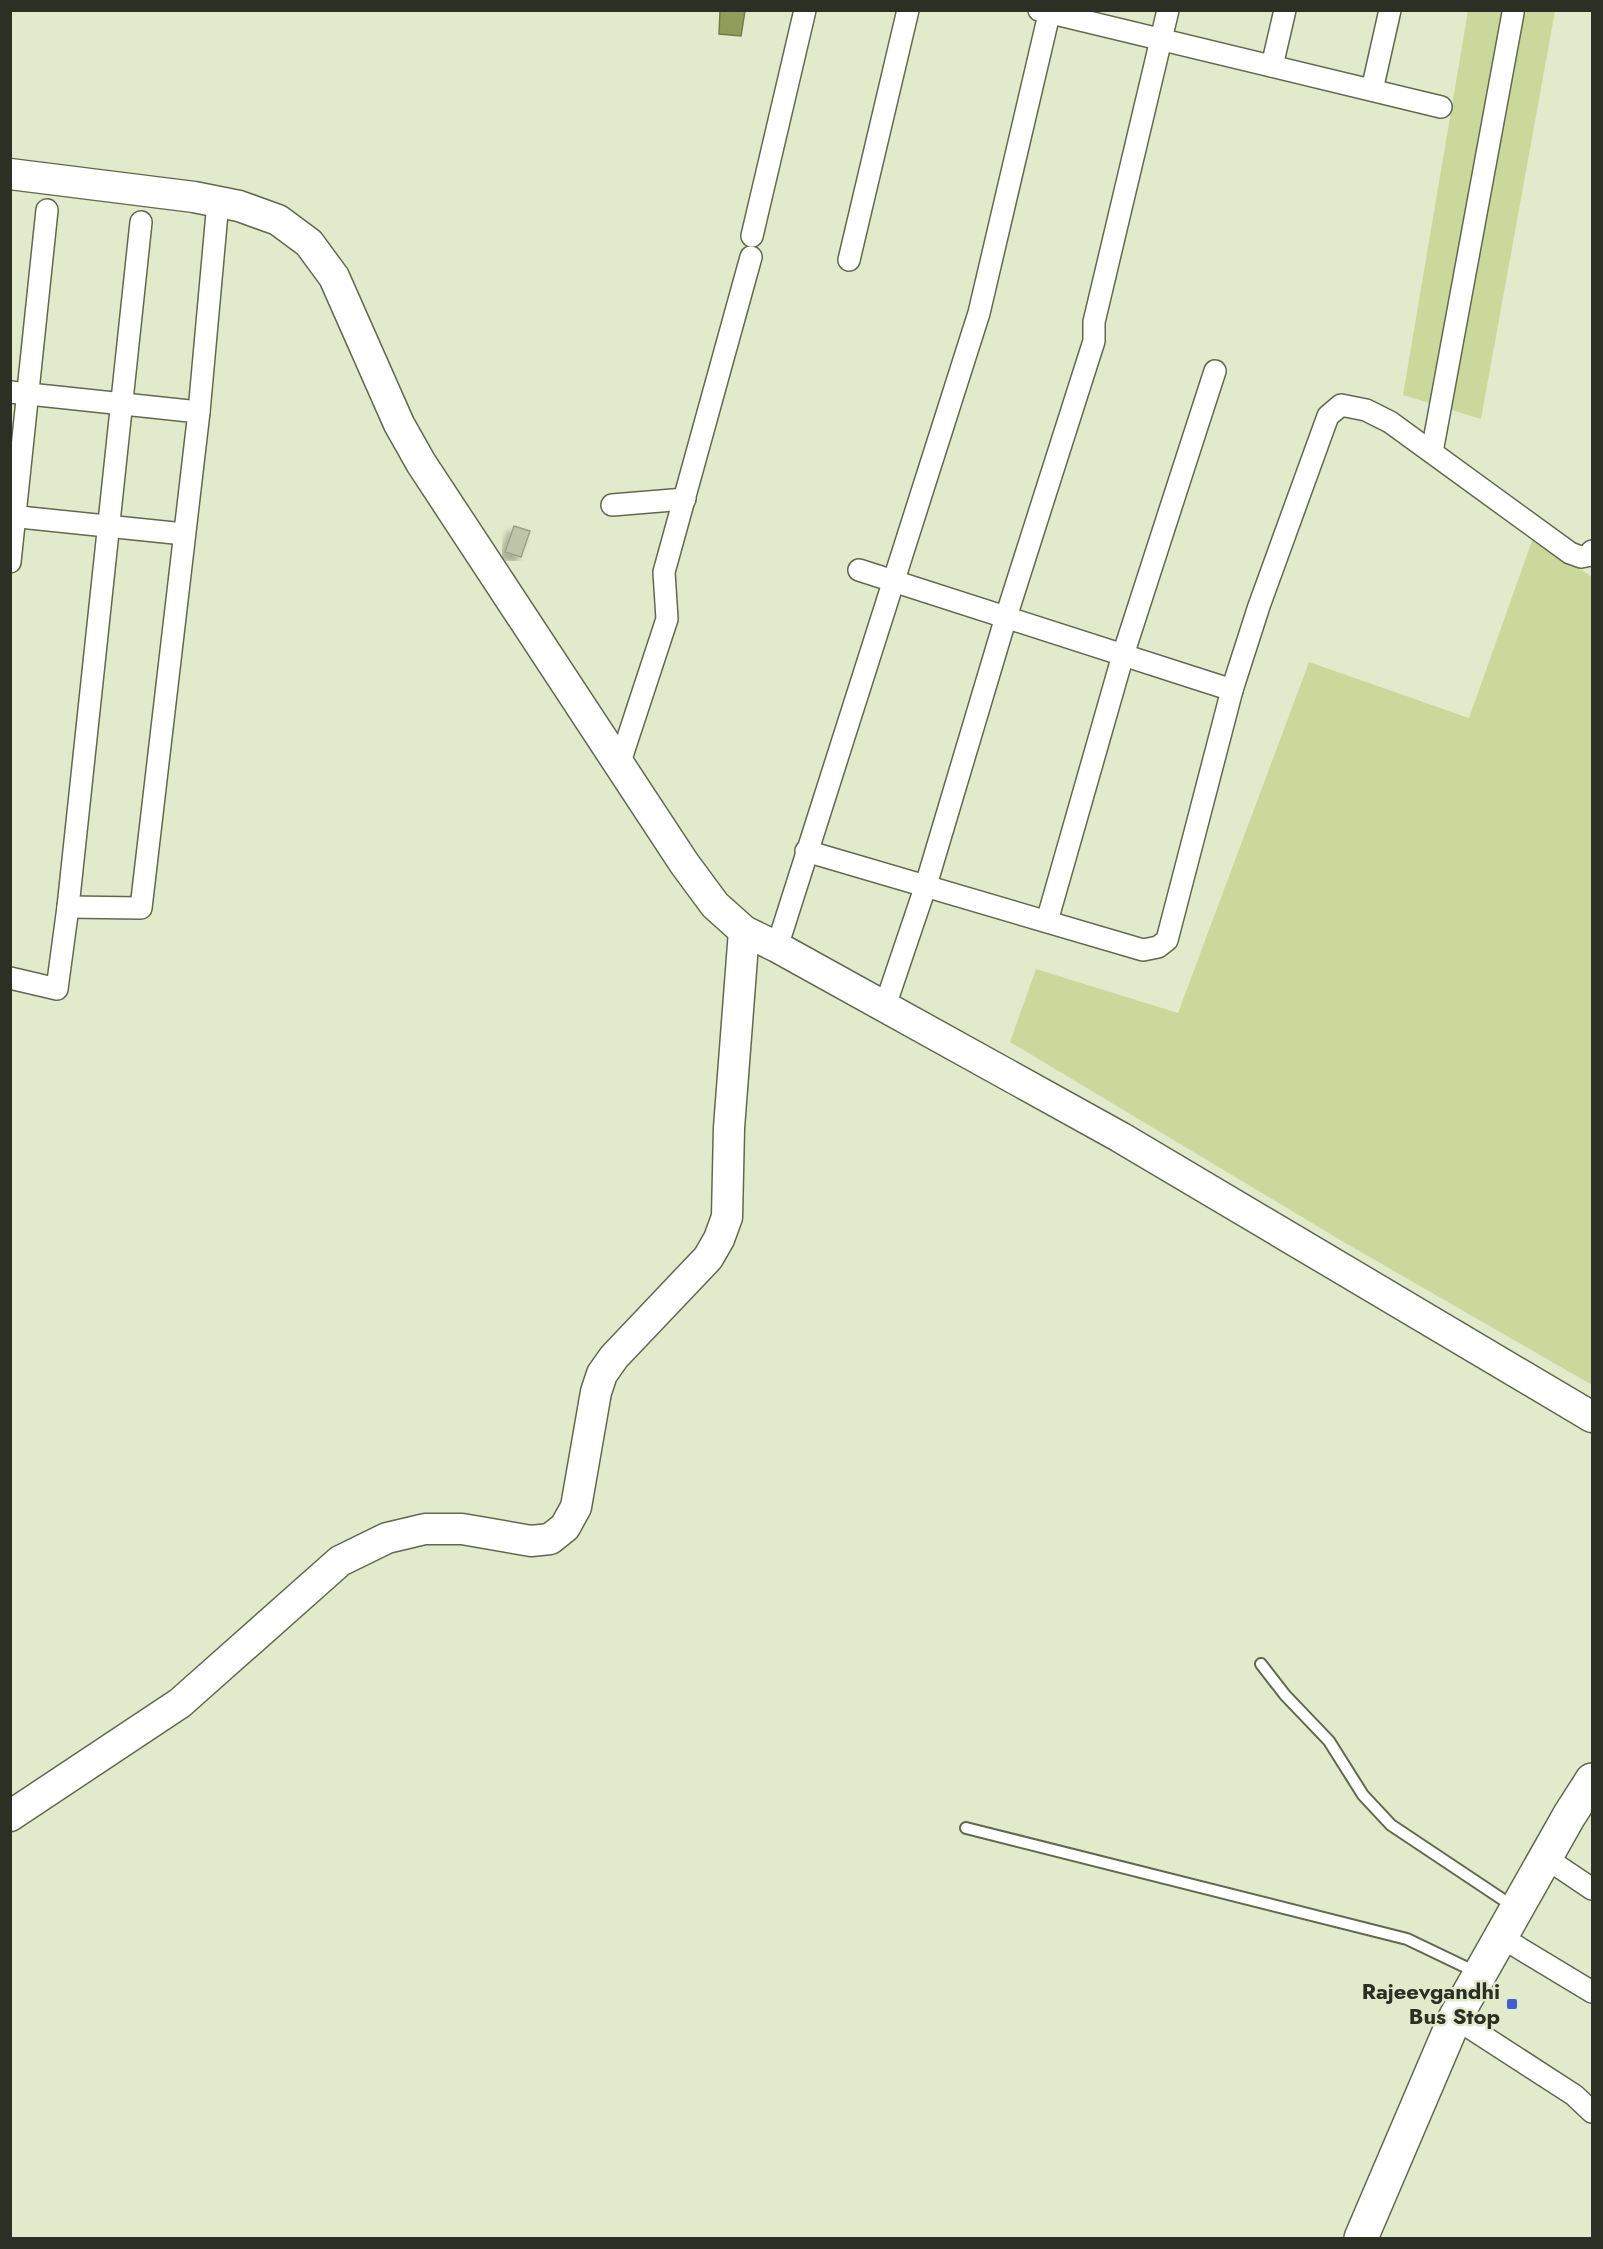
<svg xmlns="http://www.w3.org/2000/svg" width="1603" height="2249" viewBox="0 0 1603 2249" font-family="Jost,sans-serif">
	<defs>
		<filter id="shadow"><feDropShadow dx="-5.5" dy="5.5" stdDeviation="3" flood-color="#0004"/></filter>
	</defs>
	<rect width="100%" height="100%" fill="#e2eacc"/>
	<g fill="#cad99b">
		<path d="M1468 11H1555L1481 419 1403 395Z"/>
		<path d="M1533 538 1592 577V1385L1347 1244 1010 1042 1036 969 1178 1013 1309 662 1469 718Z"/>
	</g>
	<path fill="#8f9e5a" stroke="#717d4a" stroke-width="1.5" d="M720 11H745L741 36 719 34Z"/>
	<path fill="#bdc5a7" stroke="#9aa185" stroke-width="1.5" filter="url(#shadow)" d="M514 526 530 531 521 557 505 552Z"/>
	<g fill="none" stroke-linecap="round" stroke-linejoin="round">
		<g stroke="#62684e" stroke-width="14">
			<g id="lane">
				<path d="M1261 1664 1285 1695 1329 1741 1363 1795 1391 1825 1514 1907"/>
				<path d="M966 1828 1407 1939 1478 1973"/>
			</g>
		</g>
		<g stroke="#62684e" stroke-width="24">
			<g id="street">
				<path d="M1039 10 1441 107"/>
				<path d="M1272 66 1285 10"/>
				<path d="M1372 90 1390 10"/>
				<path d="M752 236 805 10"/>
				<path d="M849 260 908 10"/>
				<path d="M10 392 199 412"/>
				<path d="M1432 452 1513 13"/>
				<path d="M612 505 685 499"/>
				<path d="M10 516 184 534"/>
				<path d="M10 562 47 210"/>
				<path d="M859 570 1232 690"/>
				<path d="M619 765 667 619 664 572 751 257"/>
				<path d="M806 851 1143 950 1158 947 1167 940 1232 690 1259 606 1328 416 1341 405 1366 410 1390 422 1570 553 1581 557 1591 555 1592 551"/>
				<path d="M68 907 141 908 199 412 218 202"/>
				<path d="M1047 921 1123 655 1215 371"/>
				<path d="M777 947 979 313 1050 10"/>
				<path d="M10 978 57 989 68 907 141 222"/>
				<path d="M885 1006 926 885 1006 617 1094 341V322L1168 10"/>
				<path d="M1546 1858 1592 1889"/>
				<path d="M1501 1937 1592 1992"/>
				<path d="M1455 2018 1574 2095 1592 2112"/>
			</g>
		</g>
		<g stroke="#62684e" stroke-width="33">
			<g id="secondary">
				<path d="M10 174 194 197 239 206 278 220 309 243 334 277 399 424 421 463 684 863 715 905 744 931 777 947 1120 1137 1592 1417"/>
				<path d="M10 1816 180 1703 340 1561 387 1538 425 1529H462L531 1541 550 1539 565 1527 576 1507 596 1392 602 1374 614 1357 708 1258 719 1239 727 1217 729 1128 744 931"/>
			</g>
		</g>
		<g stroke="#62684e" stroke-width="36">
			<path id="highway" d="M1361 2238 1455 2018 1569 1816 1592 1780"/>
		</g>
		<use href="#lane" stroke="#fff" stroke-width="10"/>
		<use href="#street" stroke="#fff" stroke-width="21"/>
		<use href="#secondary" stroke="#fff" stroke-width="30"/>
		<use href="#highway" stroke="#fff" stroke-width="33"/>
	</g>
	<rect fill="#445ed1" stroke="#e2eacc" stroke-width="2" x="1506" y="1998" width="12" height="12" rx="3"/>
	<g text-anchor="middle" stroke-width="5" stroke-linejoin="round" paint-order="stroke">
		<g font-size="22" font-weight="bold" fill="#2c2f24" stroke="#e2eacc" text-anchor="end">
			<text x="1500" y="1999">Rajeevgandhi<tspan x="1500" dy="25">Bus Stop</tspan></text>
		</g>
	</g>
	<rect width="1603" height="2249" fill="none" stroke="#2c2f24" stroke-width="24"/>
</svg>
